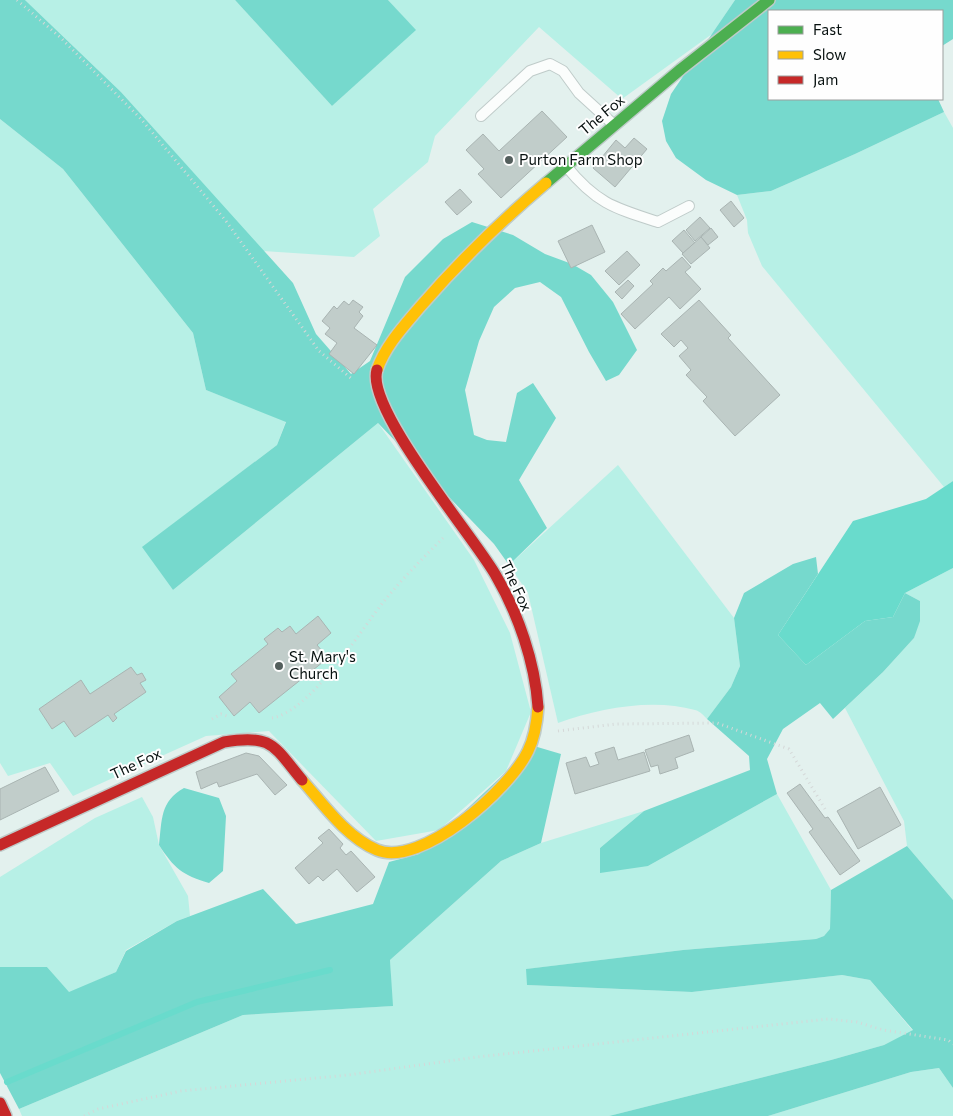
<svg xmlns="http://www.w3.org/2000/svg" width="953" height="1116" viewBox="0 0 953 1116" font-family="Commissioner,sans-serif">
	<rect width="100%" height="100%" fill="#e3f1ee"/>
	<g fill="#b7f0e6">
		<path d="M25 0H235L332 106 415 30 388 0H735L712 34 622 99 539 27 435 136 428 162 373 209 380 236 354 257 263 251 121 92Z"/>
		<path d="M944 112 953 128V481L944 487 762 266 748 233 747 220 737 195 771 191 855 154Z"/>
		<path d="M0 119 63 169 193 333 206 390 286 421 277 445 143 547 173 590 378 423 474 560 510 633 531 712 506 771 439 830 376 841 269 731 206 736 73 796 50 763 8 776 0 763Z"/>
		<path d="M618 465 734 618 740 666 731 687 707 719C704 716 700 711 695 710 653 698 599 708 558 723L528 593 509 565Z"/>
		<path d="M953 568V900L907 846 904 821 845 708 883 672 914 638 920 601 905 593Z"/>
		<path d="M777 794 831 890 830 930 824 936 816 939 683 950 527 969V985L692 992 842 975 870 980 913 1031 884 1045 831 1060 609 1116H22L19 1109 243 1015 392 1006 390 960 501 861 541 843 644 811 600 848 648 866Z"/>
		<path d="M142 797 153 817 159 845 188 896 190 916 177 921 126 950 116 972 69 993 47 967H0V877L95 818Z"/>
		<path d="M939 1068 953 1088V1116H768L911 1072Z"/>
	</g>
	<g fill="#76d9cd">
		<path d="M0 0H25L121 92 293 283 316 334 351 374 370 361 405 277 443 239 472 222 513 235 545 254 572 264 591 275 613 302 637 350 619 375 606 381 589 352 561 297 540 282 515 288 494 307 479 341 465 390 474 435 487 440 506 442 517 393 533 383 556 418 519 480 547 528 509 565 494 544 378 423 173 590 142 547 277 445 286 422 206 390 193 333 63 169 0 119Z"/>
		<path d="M235 0H388L416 30 332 106Z"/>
		<path d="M735 0H953V39L942 46V11H769V99H938L944 112 855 154 771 191 737 195 706 180 676 158 666 141 662 121 671 94Z"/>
		<path d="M816 557 818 574 778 635 806 665 865 621 893 617 905 593 920 601V621L914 638 883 672 833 719 820 703 783 729 767 759 777 794 648 866 600 873V848L644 811 750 770 749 756 707 719 731 687 740 666 734 618 744 593 793 564Z"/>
		<path d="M534 746 561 754 541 843 501 861 390 960 393 1006 243 1015 19 1109 0 1073V967H47L69 992 116 972 126 951 177 921 263 889 296 924 373 904 389 862 419 854Z"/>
		<path d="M184 788 219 798 226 816 223 871 209 883C182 875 174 868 159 845 162 820 160 801 184 788Z"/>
		<path d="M907 846 953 900V1088L939 1068 911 1072 768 1116H609L831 1060 884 1045 913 1030 870 980 842 975 692 992 527 985 526 969 683 950 816 939 824 936 830 929 831 890Z"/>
	</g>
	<path fill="#69dbcc" d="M953 481V568L905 593 893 617 865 621 806 665 778 635 853 521 926 499Z"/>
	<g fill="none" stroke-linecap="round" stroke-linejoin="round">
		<path stroke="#69dbcc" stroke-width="6" d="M7 1082 197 1002 330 970"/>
	</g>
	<g fill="#c1cdca" stroke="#a9b4b2">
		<path d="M542 111 567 137 501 198 478 174 484 169 466 150 483 134 499 151Z"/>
		<path d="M634 138 647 149 615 187 593 168 616 140 625 148Z"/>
		<path d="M460 189 472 202 457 215 445 202Z"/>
		<path d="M731 201 744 218 734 227 720 210Z"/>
		<path d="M700 217 710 228 695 241 686 230Z"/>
		<path d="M592 225 605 252 571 268 558 241Z"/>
		<path d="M711 228 718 237 708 245 701 237Z"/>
		<path d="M684 230 695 243 683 253 672 241Z"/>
		<path d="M701 237 710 248 691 264 682 254Z"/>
		<path d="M627 251 640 265 619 285 605 271Z"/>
		<path d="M682 257 691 267 685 272 701 289 680 309 669 297 635 329 621 314 653 284 650 281 663 268 666 271Z"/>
		<path d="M628 280 634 286 622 299 615 292Z"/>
		<path d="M353 300 363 307 359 312 363 316 354 328 377 345 354 374 329 354 337 343 325 334 330 328 322 321 334 306 337 309 344 301 349 305Z"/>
		<path d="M699 300 731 335 728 338 780 395 735 436 703 401 707 397 686 375 691 370 679 356 688 348 681 340 674 347 661 334Z"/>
		<path d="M318 616 331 633 317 645 328 658 259 713 250 702 234 716 219 697 237 681 231 674 268 644 264 639 278 628 282 632 290 626 296 634Z"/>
		<path d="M131 667 137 675 142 673 146 680 140 683 146 692 114 714 117 718 113 722 108 715 75 737 64 721 52 729 39 709 81 680 90 694Z"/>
		<path d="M689 735 694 751 675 758 678 768 660 774 658 765 651 767 645 750Z"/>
		<path d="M614 747 618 760 644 752 650 771 575 794 566 763 586 757 590 767 599 764 595 753Z"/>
		<path d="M246 753 259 756 287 785 275 795 257 774 219 787 217 782 201 789 196 772Z"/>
		<path d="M45 767 59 791 0 820V789Z"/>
		<path d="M800 784 825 818 828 817 860 861 840 875 809 832 813 829 787 793Z"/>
		<path d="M880 787 901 825 858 849 837 811Z"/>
		<path d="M329 829 343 844 340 848 346 855 351 851 375 877 357 892 337 869 323 881 318 876 309 884 295 868 323 843 318 838Z"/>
	</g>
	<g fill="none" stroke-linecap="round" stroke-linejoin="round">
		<g stroke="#bfcbc9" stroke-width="12">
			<g id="lane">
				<path d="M481 116 530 71 550 64 563 71 579 93 613 124"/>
				<path d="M566 166C596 203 614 208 658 222L689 206"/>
			</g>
		</g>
		<g stroke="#bfcbc9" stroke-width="14">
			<path id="fast" d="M546 183 681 69 769 0"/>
		</g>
		<g stroke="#bfcbc9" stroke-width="14">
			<g id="slow">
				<path d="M377 370C385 346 404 326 420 307 459 262 501 221 546 183"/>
				<path d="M302 780C323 804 346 837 377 850 421 868 510 789 528 751 535 737 537 722 538 707"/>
			</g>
		</g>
		<g stroke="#bfcbc9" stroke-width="14">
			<g id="jam">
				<path d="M377 370C365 408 473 536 495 574 518 613 535 662 538 707"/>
				<path d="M0 845 224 742C272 734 273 745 302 780"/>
				<path d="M0 1103 6 1116"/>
			</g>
		</g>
		<g stroke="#d5d8d8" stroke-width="3" stroke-dasharray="1 4" stroke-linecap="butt">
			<path d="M17 0 61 38 141 119 226 221 319 351 353 380"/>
			<path d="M272 718C311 711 360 631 385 600 403 578 423 558 443 538"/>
			<path d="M212 719 221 714 227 716"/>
			<path d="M558 731 616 724 717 723 789 749 825 809"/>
			<path d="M84 1116 98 1109 181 1091 348 1075 477 1057 828 1019 857 1022 883 1030 948 1040 953 1044"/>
		</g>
		<use href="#lane" stroke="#fbfdfc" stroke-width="10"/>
		<use href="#fast" stroke="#4caf50" stroke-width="11"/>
		<use href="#slow" stroke="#ffc107" stroke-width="11"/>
		<use href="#jam" stroke="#c62828" stroke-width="11"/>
	</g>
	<g fill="#545f5d" stroke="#fefefe" stroke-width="2">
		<circle cx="509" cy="160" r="5"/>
		<circle cx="279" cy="666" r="5"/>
	</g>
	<g text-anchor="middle" stroke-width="4" stroke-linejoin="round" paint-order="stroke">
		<g font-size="15" fill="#07100f" stroke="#fefefe">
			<text transform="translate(602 115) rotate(-40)" y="5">The Fox</text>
			<text transform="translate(516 586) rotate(65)" y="5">The Fox</text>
			<text transform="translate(136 764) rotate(-25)" y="5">The Fox</text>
		</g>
		<g font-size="15" fill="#07100f" stroke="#fefefe" text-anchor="start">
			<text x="519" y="165">Purton Farm Shop</text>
			<text x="289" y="662">St. Mary's<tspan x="289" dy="17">Church</tspan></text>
		</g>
	</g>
	<rect x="768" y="10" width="175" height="90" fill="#fefefe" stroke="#9b9f9e"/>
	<rect x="778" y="26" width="25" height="8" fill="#4caf50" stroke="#9b9f9e"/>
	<text x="813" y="35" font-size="15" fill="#07100f">Fast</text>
	<rect x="778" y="51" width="25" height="8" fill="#ffc107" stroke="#9b9f9e"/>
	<text x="813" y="60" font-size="15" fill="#07100f">Slow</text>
	<rect x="778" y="76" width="25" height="8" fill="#c62828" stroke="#9b9f9e"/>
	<text x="813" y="85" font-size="15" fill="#07100f">Jam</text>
</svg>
